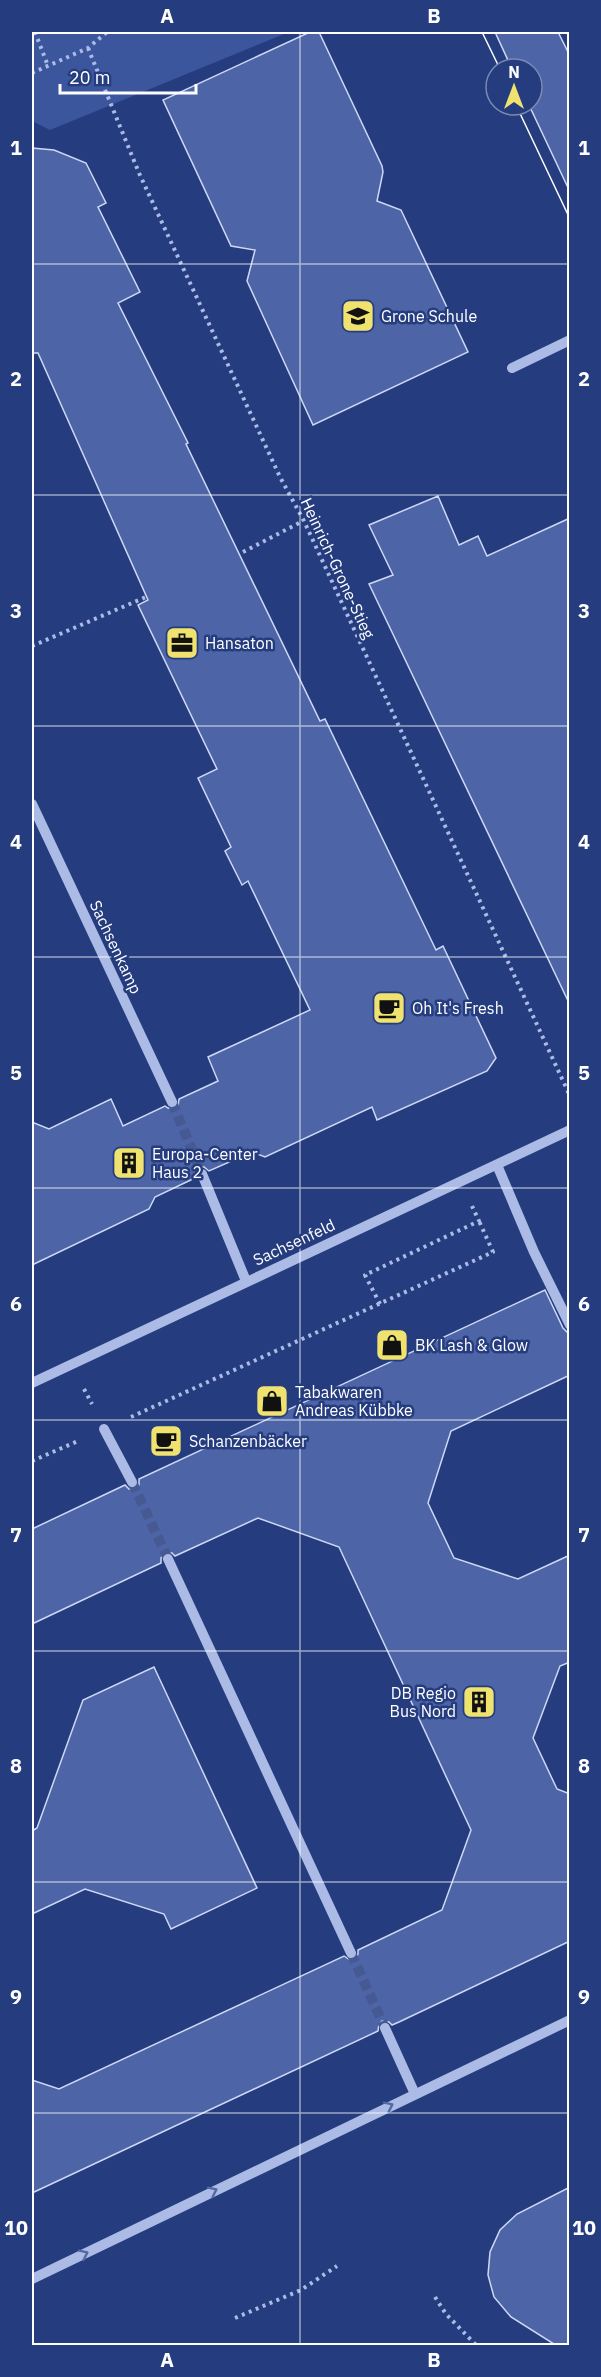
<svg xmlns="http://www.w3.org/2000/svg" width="601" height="2377" viewBox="0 0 601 2377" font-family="'IBM Plex Sans',sans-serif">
	<rect width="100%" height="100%" fill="#253c7f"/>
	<path fill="#3c569e" d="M32 32H289L50 130 32 121Z"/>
	<g fill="#4d65a7" stroke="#ced8f5" stroke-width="1.5">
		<path d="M310 32H319L382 166 383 172 377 201 401 210 468 352 313 425 247 281 255 250 231 246 163 100Z"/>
		<path d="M495 32H558L570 56V192L529 105H532V69H512Z"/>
		<path d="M32 148 54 150 86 163 106 203 98 207 140 292 118 303 188 443 186 444 320 721 325 719 436 950 443 946 496 1058 487 1071 377 1120 372 1107 265 1157 252 1152 209 1171 204 1167H199L195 1172V1178L155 1197 149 1209 32 1265V1122L49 1129 111 1099 123 1126 165 1106 168 1108 175 1109 178 1106 179 1099 218 1081 208 1057 310 1010 248 881 242 885 225 851 231 847 198 778 217 769 138 605 148 600 38 353H32Z"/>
		<path d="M438 496 459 545 478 536 487 556 570 518V1005L369 584 393 575 369 525Z"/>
		<path d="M545 1290 563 1328 570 1335V1375L451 1431 428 1503 454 1558 518 1579 570 1555V1662L560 1666 533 1738 557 1789 570 1794V1941L399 2022 392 2025 389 2022 382 2021 379 2024 378 2031 32 2193V2080L59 2089 344 1956 350 1960 355 1959 358 1954V1950L442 1910 471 1830 339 1547 258 1518 175 1556 172 1553H164L161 1558V1563L32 1624V1529L125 1485 129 1489H135L139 1485V1479Z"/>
		<path d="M154 1667 257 1888 171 1929 164 1914 85 1889 32 1914V1831L37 1828 83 1700Z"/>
		<path d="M570 2187V2346H557L511 2317 494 2297 488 2275 490 2252 500 2230 517 2214Z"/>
	</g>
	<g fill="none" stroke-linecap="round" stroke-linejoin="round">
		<g stroke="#465992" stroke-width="10" stroke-dasharray="10 5" stroke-linecap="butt">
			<path d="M172 1102 202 1174"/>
			<path d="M132 1482 168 1559"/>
			<path d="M351 1953 385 2028"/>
		</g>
		<g stroke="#abbbe6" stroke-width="4" stroke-dasharray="3 4.5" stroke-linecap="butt">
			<path d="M35 32 48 66"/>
			<path d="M88 48 139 173 280 477 304 521 570 1096"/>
			<path d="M32 73 88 48 107 32"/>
			<path d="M243 552 303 521"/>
			<path d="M32 646 146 597"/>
			<path d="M380 1304 365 1275 479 1221 472 1206"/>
			<path d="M84 1389 92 1404"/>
			<path d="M131 1417 493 1252 479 1221"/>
			<path d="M32 1461 78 1441"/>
			<path d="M435 2297 446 2314 477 2346"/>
			<path d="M235 2318 301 2290 337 2266"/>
		</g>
		<g stroke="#abbbe6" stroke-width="10">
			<path d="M512 368 570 340"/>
			<path d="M32 804 172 1102"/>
			<path d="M497 1165 534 1252 570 1325"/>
			<path d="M202 1174 246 1281"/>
			<path d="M32 1383 570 1130"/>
			<path d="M104 1429 132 1482"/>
			<path d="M168 1559 351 1953"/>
			<path d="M385 2028 415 2094"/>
			<path d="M32 2279 570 2020"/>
		</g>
		<g stroke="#fff" stroke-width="1.5">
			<path d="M482 32 500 69"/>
			<path d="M516 105 570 219"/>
		</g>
	</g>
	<defs><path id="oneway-chevron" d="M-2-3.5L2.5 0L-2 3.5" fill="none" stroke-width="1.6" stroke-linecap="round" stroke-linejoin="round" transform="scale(1.5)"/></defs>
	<g stroke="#5468a3">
		<use href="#oneway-chevron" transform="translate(389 2106) rotate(-26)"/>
		<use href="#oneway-chevron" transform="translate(213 2191) rotate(-26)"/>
		<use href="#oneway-chevron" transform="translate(84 2254) rotate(-26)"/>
	</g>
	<path fill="none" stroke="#fff" stroke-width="1.5" stroke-opacity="0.55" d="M300 32V2346M32 264H570M32 495H570M32 726H570M32 957H570M32 1188H570M32 1420H570M32 1651H570M32 1882H570M32 2113H570"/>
	<defs>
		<g id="university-square" transform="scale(1.725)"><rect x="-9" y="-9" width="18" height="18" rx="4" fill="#f0e26f" stroke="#253c7f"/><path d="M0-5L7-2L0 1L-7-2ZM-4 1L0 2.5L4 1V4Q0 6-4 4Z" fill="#111"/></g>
		<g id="office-square" transform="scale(1.725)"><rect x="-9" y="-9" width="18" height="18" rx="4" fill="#f0e26f" stroke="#253c7f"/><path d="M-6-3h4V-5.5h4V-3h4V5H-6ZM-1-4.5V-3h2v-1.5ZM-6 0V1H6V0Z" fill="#111"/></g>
		<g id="cafe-square" transform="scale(1.725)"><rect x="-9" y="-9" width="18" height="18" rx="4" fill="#f0e26f" stroke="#253c7f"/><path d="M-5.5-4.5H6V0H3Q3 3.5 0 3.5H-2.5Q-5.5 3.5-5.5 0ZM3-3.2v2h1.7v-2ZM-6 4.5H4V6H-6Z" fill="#111"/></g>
		<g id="building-square" transform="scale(1.725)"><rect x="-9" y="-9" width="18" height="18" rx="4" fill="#f0e26f" stroke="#253c7f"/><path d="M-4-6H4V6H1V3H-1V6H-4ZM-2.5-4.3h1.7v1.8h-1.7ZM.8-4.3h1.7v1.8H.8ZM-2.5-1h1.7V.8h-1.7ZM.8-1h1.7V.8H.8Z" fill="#111"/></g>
		<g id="shop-square" transform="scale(1.725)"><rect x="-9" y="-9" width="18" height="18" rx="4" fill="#f0e26f" stroke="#253c7f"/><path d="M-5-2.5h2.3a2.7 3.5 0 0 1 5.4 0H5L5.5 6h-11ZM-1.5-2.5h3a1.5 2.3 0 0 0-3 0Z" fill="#111"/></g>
	</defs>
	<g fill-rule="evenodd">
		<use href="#university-square" x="358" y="316"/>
		<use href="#office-square" x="182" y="643"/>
		<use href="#cafe-square" x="389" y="1008"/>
		<use href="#building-square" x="129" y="1163"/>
		<use href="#shop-square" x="392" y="1345"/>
		<use href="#shop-square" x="272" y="1401"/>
		<use href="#cafe-square" x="166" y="1441"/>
		<use href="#building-square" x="479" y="1702"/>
	</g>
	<g text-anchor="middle" stroke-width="5" stroke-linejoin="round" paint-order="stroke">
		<g font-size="16" fill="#fff" stroke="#253c7f" text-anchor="start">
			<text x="381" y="322">Grone Schule</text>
			<text x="205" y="649">Hansaton</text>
			<text x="412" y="1014">Oh It's Fresh</text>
			<text x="152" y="1160">Europa-Center<tspan x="152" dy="18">Haus 2</tspan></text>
			<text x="415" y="1351">BK Lash &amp; Glow</text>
			<text x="295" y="1398">Tabakwaren<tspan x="295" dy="18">Andreas Kübbke</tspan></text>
			<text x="189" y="1447">Schanzenbäcker</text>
			<text x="456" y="1699" text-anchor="end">DB Regio<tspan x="456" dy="18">Bus Nord</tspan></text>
		</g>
		<g font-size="16" fill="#fff" stroke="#253c7f">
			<text transform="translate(338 568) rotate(65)" y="6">Heinrich-Grone-Stieg</text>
			<text transform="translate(116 947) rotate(65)" y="6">Sachsenkamp</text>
			<text transform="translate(294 1242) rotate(-25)" y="6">Sachsenfeld</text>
		</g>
	</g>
	<rect width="601" height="2377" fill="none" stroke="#253c7f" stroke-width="66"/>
	<g transform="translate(514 87)"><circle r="28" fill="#253c7f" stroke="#7c8ab2" stroke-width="1.5"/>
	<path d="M0-4.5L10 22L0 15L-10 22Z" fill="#f0e26f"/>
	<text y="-9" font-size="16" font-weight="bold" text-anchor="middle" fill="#ffffff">N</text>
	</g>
	<path d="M60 84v9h136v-9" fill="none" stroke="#ffffff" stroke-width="3"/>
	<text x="69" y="84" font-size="18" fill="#ffffff" stroke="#253c7f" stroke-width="4.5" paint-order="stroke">20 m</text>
	<rect x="33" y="33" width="535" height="2311" fill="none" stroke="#fff" stroke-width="2"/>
	<g font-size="20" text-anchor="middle" font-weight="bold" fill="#fff">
		<text x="167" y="23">A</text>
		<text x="434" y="23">B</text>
		<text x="16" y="155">1</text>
		<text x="584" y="155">1</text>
		<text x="16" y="386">2</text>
		<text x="584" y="386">2</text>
		<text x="16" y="618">3</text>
		<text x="584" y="618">3</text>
		<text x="16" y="849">4</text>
		<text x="584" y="849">4</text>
		<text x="16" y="1080">5</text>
		<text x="584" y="1080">5</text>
		<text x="16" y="1311">6</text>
		<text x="584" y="1311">6</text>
		<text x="16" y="1542">7</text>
		<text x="584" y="1542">7</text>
		<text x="16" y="1773">8</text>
		<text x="584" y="1773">8</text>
		<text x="16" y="2004">9</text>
		<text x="584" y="2004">9</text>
		<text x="16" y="2235">10</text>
		<text x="584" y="2235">10</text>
		<text x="167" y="2367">A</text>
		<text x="434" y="2367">B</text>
	</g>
</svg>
